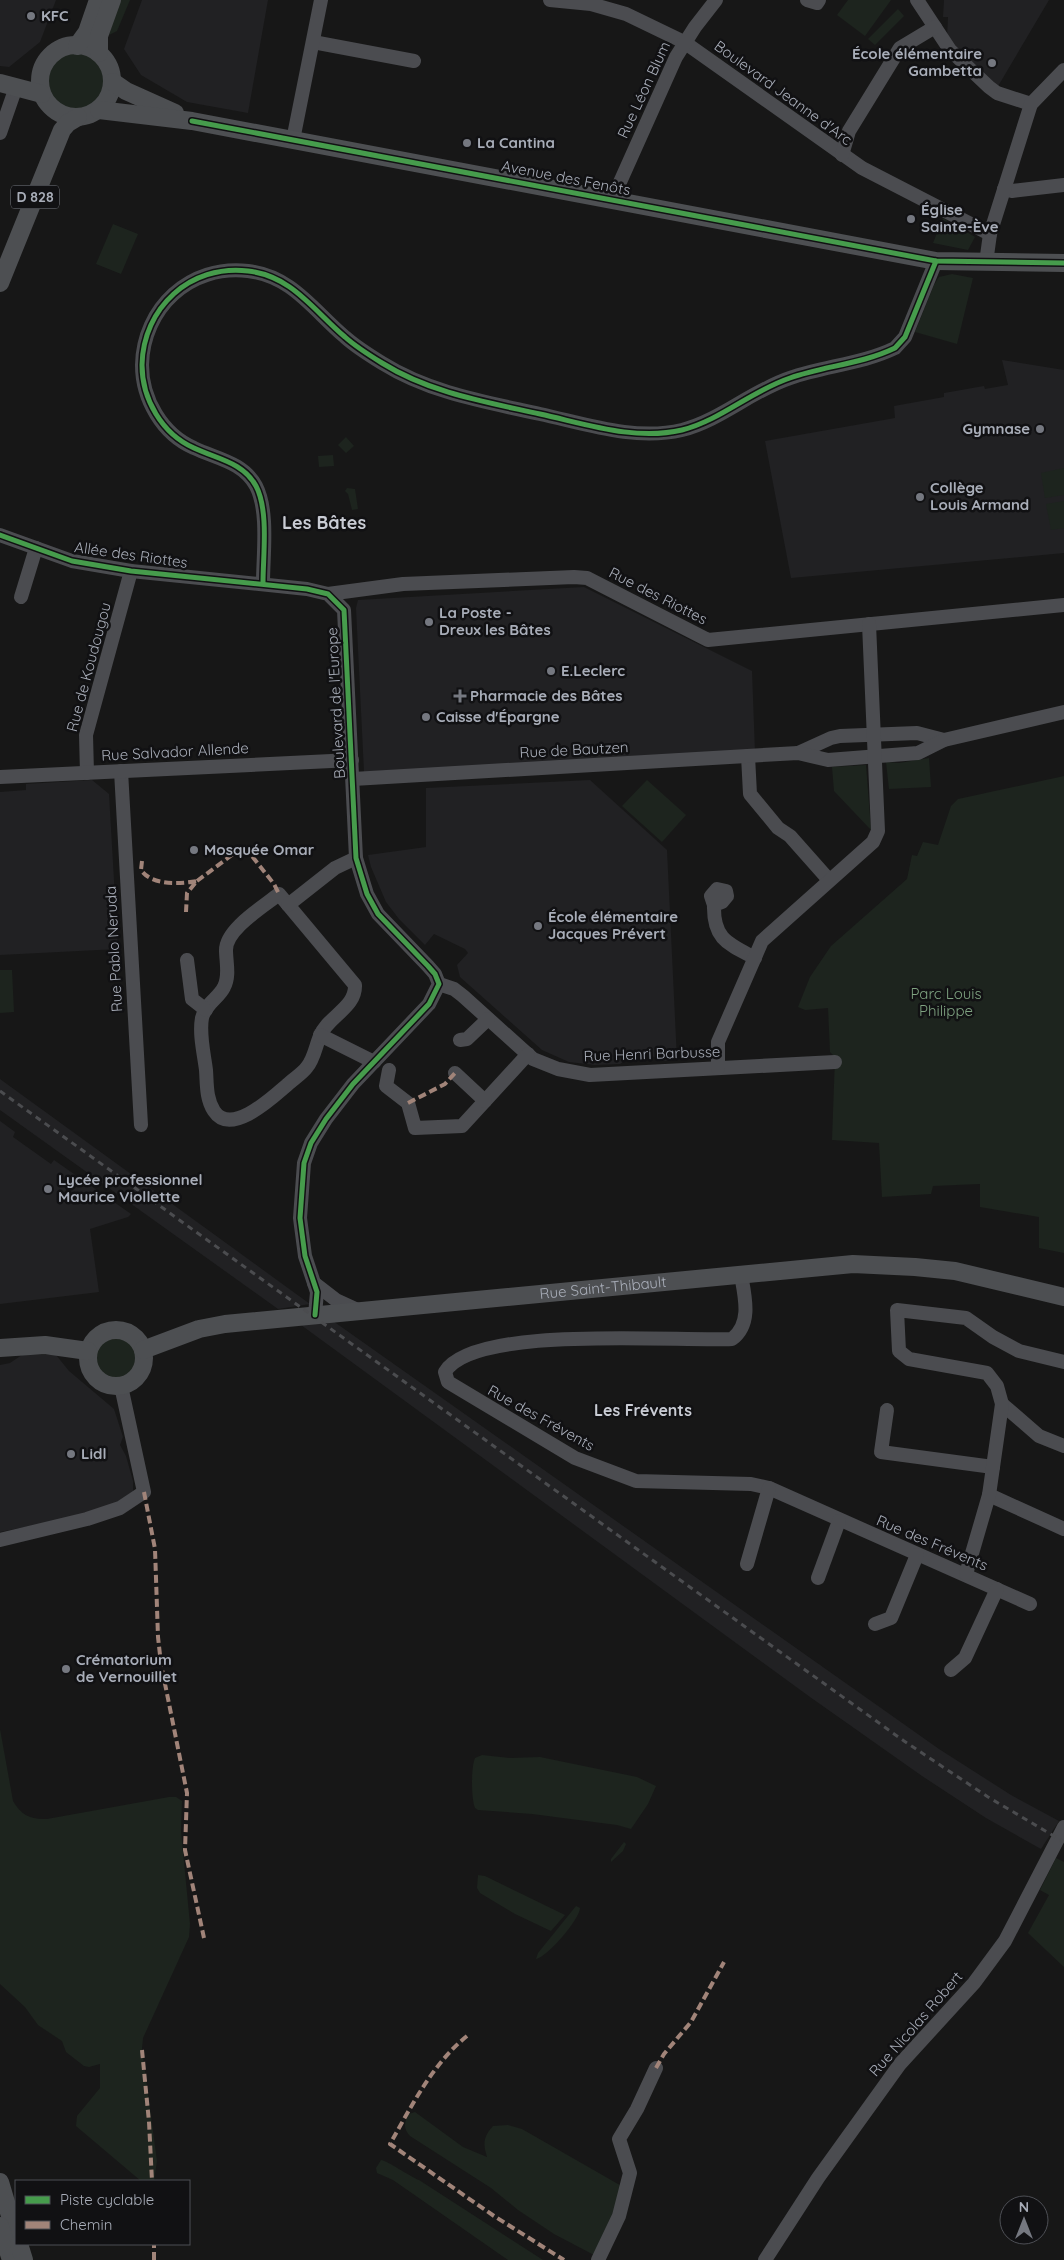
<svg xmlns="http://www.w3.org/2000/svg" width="1064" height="2260" viewBox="0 0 1064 2260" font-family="Quicksand,sans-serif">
	<rect width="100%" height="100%" fill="#171717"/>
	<g fill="#212123">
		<path d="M0 0H56L40 42 9 67 0 66Z"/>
		<path d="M142 0H268L248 113 187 102 141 75 124 49Z"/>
		<path d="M944 0H1049L997 88 947 38 948 17H943Z"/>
		<path d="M1002 360 1064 370V553L791 578 765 441 895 418 894 406 944 397V393L984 386 985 389 1008 385Z"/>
		<path d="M584 587 752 671 755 752 364 772 356 608 358 600Z"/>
		<path d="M92 780 109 794 118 949 0 955V792L26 790V784Z"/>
		<path d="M590 780 667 850 677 1060 662 1061 652 1056 629 1057 620 1064 595 1065 569 1062 542 1050 460 977 457 965 468 953 465 949 434 934 425 945 399 919 386 902 371 867 368 855 426 847V788Z"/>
		<path d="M0 1079 310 1304 278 1309 0 1110Z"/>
		<path d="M0 1121 15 1132 13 1137 51 1164 54 1160 131 1214 128 1217 90 1229 99 1292 0 1304Z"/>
		<path d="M333 1321 939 1749 1011 1795 1059 1821 1041 1849 986 1818 922 1776 810 1697 301 1325Z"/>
		<path d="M22 1355H56L69 1371 114 1409 123 1437 120 1445 126 1456 133 1481V1495L125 1507 0 1532V1365L10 1363Z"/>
	</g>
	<g fill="#1d241e">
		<path d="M119 0H130L117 31 109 35Z"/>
		<path d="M848 0H891L865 36 837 15Z"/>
		<path d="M898 9 904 16 875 45 868 39Z"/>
		<circle cx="76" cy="82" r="29"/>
		<path d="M943 218 975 237 968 250 933 243Z"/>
		<path d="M113 224 138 234 121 274 96 264Z"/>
		<path d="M952 274 973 278 957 344 915 332 934 285 939 277Z"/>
		<path d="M346 437 354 446 346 453 338 445Z"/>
		<path d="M333 455 334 466 319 467 318 456Z"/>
		<path d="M1064 468V495L1045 498 1041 473Z"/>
		<path d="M347 488 355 489 358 509 352 510 348 494 345 491Z"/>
		<path d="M1064 501V528L1051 530 1046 504Z"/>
		<path d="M929 758 931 787 889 789 886 762 899 763Z"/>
		<path d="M866 765 871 830 834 791 832 767Z"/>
		<path d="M1064 776V1253L1039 1248V1217L980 1207V1184L933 1186 931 1194 882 1197 879 1143 832 1140 835 1057 830 1052 828 1008 805 1010 798 1007 810 977 831 946 907 879 912 855 917 856 923 842 938 845 951 806 958 799Z"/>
		<path d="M647 780 686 815 662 842 622 806Z"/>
		<path d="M0 970H12L14 1012 0 1013Z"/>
		<circle cx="116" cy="1357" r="22"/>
		<path d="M0 1729 13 1801C21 1815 31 1820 47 1819L169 1797H176L182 1801 181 1831 190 1924 189 1937 143 2038 142 2049 157 2161 154 2181H141L76 2126 77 2116 100 2088V2064L89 2067 84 2066 66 2052 62 2041 38 2025 25 2007 0 1984Z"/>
		<path d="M482 1755 511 1758 540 1757 637 1777 656 1786 648 1804 631 1829 617 1825 532 1814 478 1810 475 1808C471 1799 471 1767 475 1758Z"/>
		<path d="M624 1842 626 1844 623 1851 611 1862V1859Z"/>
		<path d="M1056 1858 1064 1862V1967L1028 1933 1049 1895 1040 1890Z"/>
		<path d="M478 1875 485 1876 565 1915 551 1931 515 1914 480 1893 477 1888Z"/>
		<path d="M576 1906 580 1908C580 1919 547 1957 536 1959L538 1953Z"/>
		<path d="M415 2112 463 2147 487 2157C483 2144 483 2137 493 2126L508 2125 522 2129 625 2188 594 2255 554 2234 518 2210 491 2188 410 2136C403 2128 404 2123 409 2114Z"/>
		<path d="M381 2160C388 2161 409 2176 419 2180L543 2260H508L393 2180 377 2173 376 2168Z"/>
	</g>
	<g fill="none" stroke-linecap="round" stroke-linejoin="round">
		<g stroke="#4b4c50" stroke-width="14">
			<path d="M550 0 591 4 626 14 684 42 862 168 990 234"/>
			<path d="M807 0 817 3 819 0"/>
			<path d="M917 0 950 50 989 87 997 93 1031 104"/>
			<path d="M313 42 414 61"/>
			<path d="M0 133 16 87"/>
			<path d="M293 140 321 0"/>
			<path d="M842 155 849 131 900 48 935 27"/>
			<path d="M1004 189 1012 191 1064 185"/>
			<path d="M612 200 676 57 695 27 716 0"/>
			<path d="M986 263 990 234 1031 104 1064 70"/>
			<path d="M0 535 72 561 131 571 307 589 328 594 344 610 356 858 367 894 378 914 428 966 435 974 439 984 429 1004 353 1084 326 1119 311 1143 304 1163 300 1218 305 1256 317 1292 315 1315"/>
			<path d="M263 583C263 555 269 511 256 486 243 462 217 459 194 448 162 434 142 399 142 365 143 308 190 264 248 271 292 276 313 310 345 337 356 347 369 355 382 363 430 393 486 402 540 414 586 424 635 441 682 430 721 420 751 391 790 378 824 366 862 364 895 348L905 337 936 261"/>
			<path d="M328 594 403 584 574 577 587 578 708 640 1064 605"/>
			<path d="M21 597 36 548"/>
			<path d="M798 753 831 738 840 736 917 733 944 740"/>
			<path d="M748 756 750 794 778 828 790 836 829 880"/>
			<path d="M121 771 141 1125"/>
			<path d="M87 773 86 735 131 571"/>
			<path d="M0 777 352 760"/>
			<path d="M353 779 798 753 828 760 918 753 944 740 1064 712"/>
			<path d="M279 894 355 985C356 1008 328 1016 320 1036 316 1045 314 1059 307 1067 302 1074 293 1079 287 1085 273 1097 231 1137 214 1111 206 1099 207 1084 206 1070 204 1054 199 1034 202 1018 205 1004 219 998 224 987 230 976 226 962 226 950 226 929 263 907 279 894Z"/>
			<path d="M288 905 335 868 356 858"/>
			<path d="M714 905 711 896 717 889 726 891 727 896 722 902 714 905C713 939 728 944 755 958"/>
			<path d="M187 960 192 999 206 1010"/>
			<path d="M439 984 454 989 463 996 533 1059 558 1069 590 1075 835 1062"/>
			<path d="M320 1035 374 1062"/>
			<path d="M460 1040 467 1039 488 1019"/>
			<path d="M718 1068V1042L762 941 873 842 878 831 869 624"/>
			<path d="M389 1070 386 1086 408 1103 415 1128 462 1126 528 1054"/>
			<path d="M455 1073 485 1101"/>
			<path d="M741 1275C745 1297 752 1324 732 1339 677 1342 473 1324 445 1372L448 1382 575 1458 636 1481 751 1484 769 1488 1030 1604"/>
			<path d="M314 1283 336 1300 360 1311"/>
			<path d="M1002 1404 1039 1436 1064 1446"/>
			<path d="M887 1410 881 1452 993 1467"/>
			<path d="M989 1495 1064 1529"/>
			<path d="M0 1540 87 1519 120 1508 144 1492 121 1386"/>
			<path d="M747 1564 769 1488"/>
			<path d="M966 1574 989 1495 1002 1404 997 1386 987 1373 909 1359 899 1351 897 1310 966 1318 993 1337 1019 1351 1064 1362"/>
			<path d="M818 1578 839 1521"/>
			<path d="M875 1624 891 1618 917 1555"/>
			<path d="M951 1670 965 1658 997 1589"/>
			<path d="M598 2260 619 2216 630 2173 619 2139 637 2109 656 2068"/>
			<path d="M765 2260 818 2178 900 2064 974 1983 1005 1941 1064 1827"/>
		</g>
		<g stroke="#4d4f52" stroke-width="18">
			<circle cx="76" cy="81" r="36"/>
			<path d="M77 46 87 32 98 0"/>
			<path d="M99 53V36L112 0"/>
			<path d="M113 82 126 91 175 113"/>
			<path d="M0 83 42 94"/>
			<path d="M99 110 192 121 936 261 1064 263"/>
			<path d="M0 283 62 130 68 123 78 117"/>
			<circle cx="116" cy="1358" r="28"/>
			<path d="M0 1348 45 1345 88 1351"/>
			<path id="s1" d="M143 1350 199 1329 225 1324 853 1264 915 1267 955 1271 1064 1297"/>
			<path d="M0 2182 16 2236"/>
			<path d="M0 2226 11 2260"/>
			<path d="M19 2244 24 2260"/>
		</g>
		<path stroke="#4b4c4f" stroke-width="3" stroke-dasharray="6 5" stroke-linecap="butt" d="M0 1091 904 1741 988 1797 1064 1842"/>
		<g stroke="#a18479" stroke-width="4" stroke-dasharray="8 4" stroke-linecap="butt">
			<path d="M142 861 141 870C152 886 180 884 197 881L187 893 186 912"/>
			<path d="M197 881 244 846 274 884 279 894"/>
			<path d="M408 1103 445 1084 455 1073"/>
			<path d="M144 1492 155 1549 158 1637 161 1664 187 1793 185 1850 204 1938"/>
			<path d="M467 2036C433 2063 411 2107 390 2144L494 2216 564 2260"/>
			<path d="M142 2050 149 2122 152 2181"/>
			<path d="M656 2068 664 2054 691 2022 724 1962"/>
			<path d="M154 2260V2244"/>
		</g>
		<g stroke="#111113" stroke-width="8">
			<g id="cycleway">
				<path d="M192 121 936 261 1064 263"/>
				<path d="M0 535 72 561 131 571 307 589 328 594 344 610 356 858 367 894 378 914 428 966 435 974 439 984 429 1004 353 1084 326 1119 311 1143 304 1163 300 1218 305 1256 317 1292 315 1315"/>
				<path d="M263 583C263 555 269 511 256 486 243 462 217 459 194 448 162 434 142 399 142 365 143 308 190 264 248 271 292 276 313 310 345 337 356 347 369 355 382 363 430 393 486 402 540 414 586 424 635 441 682 430 721 420 751 391 790 378 824 366 862 364 895 348L905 337 936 261"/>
			</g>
		</g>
		<use href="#cycleway" stroke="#469c4c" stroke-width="5"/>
	</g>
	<g fill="#757880" stroke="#111113" stroke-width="2">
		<circle cx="31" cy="16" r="5"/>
		<circle cx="992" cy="63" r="5"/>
		<circle cx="467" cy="143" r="5"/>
		<circle cx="911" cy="219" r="5"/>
		<circle cx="1040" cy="429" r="5"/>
		<circle cx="920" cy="497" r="5"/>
		<circle cx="429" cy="622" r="5"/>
		<circle cx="551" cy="671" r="5"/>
		<path d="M457.5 688.5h5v5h5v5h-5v5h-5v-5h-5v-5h5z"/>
		<circle cx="426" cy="717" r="5"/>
		<circle cx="194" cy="850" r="5"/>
		<circle cx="538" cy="926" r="5"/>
		<circle cx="48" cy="1189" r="5"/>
		<circle cx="71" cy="1454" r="5"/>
		<circle cx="66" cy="1669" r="5"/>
	</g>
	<g text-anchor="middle" stroke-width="5" stroke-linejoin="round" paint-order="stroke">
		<rect fill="#111113" stroke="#7b7e86" stroke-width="1" x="11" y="185.5" width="48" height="23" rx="4"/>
		<g font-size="14" font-weight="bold" fill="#a8adb8">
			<text x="35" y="202">D 828</text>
		</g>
		<g font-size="15" font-weight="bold" fill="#a8adb8" stroke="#111113" text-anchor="start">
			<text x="41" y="21">KFC</text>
			<text x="982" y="59" text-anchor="end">École élémentaire<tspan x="982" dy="17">Gambetta</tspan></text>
			<text x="477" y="148">La Cantina</text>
			<text x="921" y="215">Église<tspan x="921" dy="17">Sainte-Ève</tspan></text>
			<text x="1030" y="434" text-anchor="end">Gymnase</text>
			<text x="930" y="493">Collège<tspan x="930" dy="17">Louis Armand</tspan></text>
			<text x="439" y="618">La Poste -<tspan x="439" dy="17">Dreux les Bâtes</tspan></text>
			<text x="561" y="676">E.Leclerc</text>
			<text x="470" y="701">Pharmacie des Bâtes</text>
			<text x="436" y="722">Caisse d'Épargne</text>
			<text x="204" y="855">Mosquée Omar</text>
			<text x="548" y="922">École élémentaire<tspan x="548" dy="17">Jacques Prévert</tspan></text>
			<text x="58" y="1185">Lycée professionnel<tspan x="58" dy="17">Maurice Viollette</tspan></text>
			<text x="81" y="1459">Lidl</text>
			<text x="76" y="1665">Crématorium<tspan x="76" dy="17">de Vernouillet</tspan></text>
		</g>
		<g font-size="15" fill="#a8adb8" stroke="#111113">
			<text transform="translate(644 90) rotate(-65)" y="5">Rue Léon Blum</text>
			<text transform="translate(783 93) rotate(36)" y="5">Boulevard Jeanne d'Arc</text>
			<text transform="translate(566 178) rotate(11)" y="5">Avenue des Fenôts</text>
			<text transform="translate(131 555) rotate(8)" y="5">Allée des Riottes</text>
			<text transform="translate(658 596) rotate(27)" y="5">Rue des Riottes</text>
			<text transform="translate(89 667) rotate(-75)" y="5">Rue de Koudougou</text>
			<text transform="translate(336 703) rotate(-93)" y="5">Boulevard de l'Europe</text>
			<text transform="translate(574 750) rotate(-3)" y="5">Rue de Bautzen</text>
			<text transform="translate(175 752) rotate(-3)" y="5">Rue Salvador Allende</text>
			<text transform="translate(114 949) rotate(-93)" y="5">Rue Pablo Neruda</text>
			<text transform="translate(652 1054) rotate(-2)" y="5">Rue Henri Barbusse</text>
			<text dy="5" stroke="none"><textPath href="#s1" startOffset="466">Rue Saint-Thibault</textPath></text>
			<text transform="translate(541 1418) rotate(29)" y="5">Rue des Frévents</text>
			<text transform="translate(932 1543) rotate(23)" y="5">Rue des Frévents</text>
			<text transform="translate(916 2024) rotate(-49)" y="5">Rue Nicolas Robert</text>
		</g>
		<g font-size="15" fill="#7fa381" stroke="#111113">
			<text x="946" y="999">Parc Louis<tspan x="946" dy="17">Philippe</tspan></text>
		</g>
		<g font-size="16" font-weight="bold" fill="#c9ccd4" stroke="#111113">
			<text x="643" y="1416">Les Frévents</text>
		</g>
		<g font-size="18" font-weight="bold" fill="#c9ccd4" stroke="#111113">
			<text x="324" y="529">Les Bâtes</text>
		</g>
	</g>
	<rect x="15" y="2180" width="175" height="65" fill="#111113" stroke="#4d4f55"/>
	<rect x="25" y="2196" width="25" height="8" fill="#469c4c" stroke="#4d4f55"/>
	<text x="60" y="2205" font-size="15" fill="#a8adb8">Piste cyclable</text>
	<rect x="25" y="2221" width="25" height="8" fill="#a18479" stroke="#4d4f55"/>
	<text x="60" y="2230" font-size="15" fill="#a8adb8">Chemin</text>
	<g transform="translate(1024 2220)"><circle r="24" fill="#111113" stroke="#4d4f55"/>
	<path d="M0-4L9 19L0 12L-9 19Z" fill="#757880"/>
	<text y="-8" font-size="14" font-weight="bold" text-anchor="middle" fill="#a8adb8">N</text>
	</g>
</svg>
